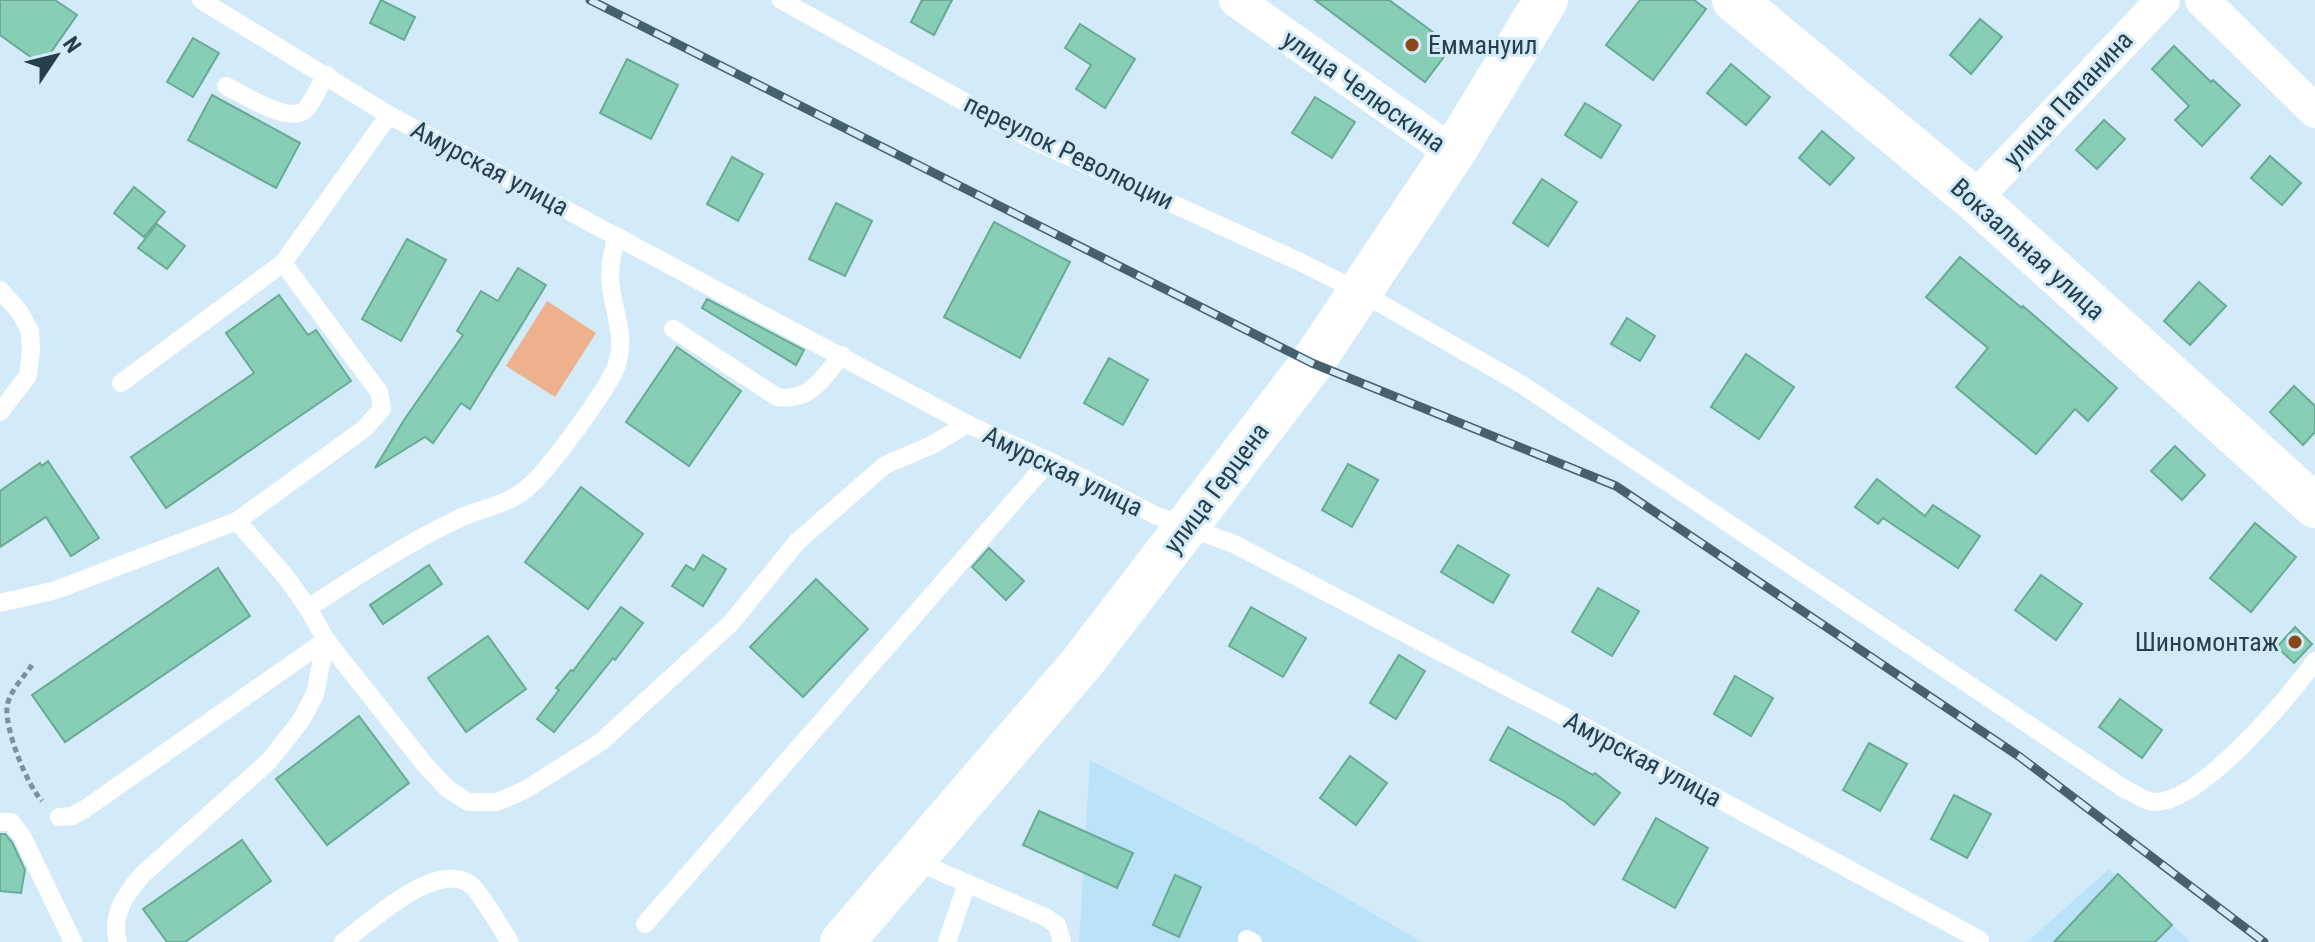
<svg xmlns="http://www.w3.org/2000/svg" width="2315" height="942" viewBox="0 0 2315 942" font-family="'Roboto Condensed',sans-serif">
	<rect width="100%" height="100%" fill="#d3ebf8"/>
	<g fill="#bae3f9">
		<path d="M1090 760 1256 846 1422 942H1079Z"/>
		<path d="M2109 869 2191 942H2027Z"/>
	</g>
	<path fill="#eeb18e" d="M547 301 596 333 555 397 506 366Z"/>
	<g fill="#88cdb6" stroke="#67ab95" stroke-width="2">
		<path d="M0 0H55L77 15 42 65 0 35Z"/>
		<path d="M381 0 415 17 404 40 370 23Z"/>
		<path d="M922 0H952L934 35 911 22Z"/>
		<path d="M1315 0H1389L1452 46 1425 82Z"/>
		<path d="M1640 0H1694L1706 9 1653 80 1606 45Z"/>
		<path d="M1980 19 2002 37 1971 74 1950 55Z"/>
		<path d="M1080 24 1135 59 1105 108 1076 89 1091 65 1065 48Z"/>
		<path d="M193 38 219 53 193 97 167 82Z"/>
		<path d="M2174 46 2211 82 2213 80 2240 105 2202 146 2175 120 2189 106 2152 69Z"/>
		<path d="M627 59 678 85 651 139 600 113Z"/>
		<path d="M1731 64 1770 97 1746 125 1707 93Z"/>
		<path d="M212 95 300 143 276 188 188 140Z"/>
		<path d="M1315 97 1355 122 1332 158 1292 133Z"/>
		<path d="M1585 103 1621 125 1601 158 1565 135Z"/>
		<path d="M2104 120 2125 139 2097 169 2076 150Z"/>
		<path d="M1822 131 1854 158 1830 185 1799 158Z"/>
		<path d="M2270 156 2301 183 2282 205 2251 178Z"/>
		<path d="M732 157 763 174 738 221 707 204Z"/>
		<path d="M1542 179 1577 202 1548 246 1513 223Z"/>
		<path d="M134 187 165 212 144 237 114 213Z"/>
		<path d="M836 203 872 221 845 276 809 259Z"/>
		<path d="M994 222 1070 262 1020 358 944 317Z"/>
		<path d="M157 224 185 246 167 269 138 248Z"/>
		<path d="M407 239 446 260 401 341 362 319Z"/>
		<path d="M1960 257 2022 308 2023 306 2117 388 2088 421 2075 409 2036 454 1956 387 1988 348 1926 297Z"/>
		<path d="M518 268 546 285 470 409 461 403 433 443 425 437 375 468 404 420 463 335 457 331 481 291 498 301Z"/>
		<path d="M2199 282 2226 306 2190 345 2164 321Z"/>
		<path d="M279 295 308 335 316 330 351 381 166 508 131 457 254 373 226 333Z"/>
		<path d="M707 299 804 350 796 365 702 308Z"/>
		<path d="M1627 318 1655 336 1640 361 1611 344Z"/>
		<path d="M677 347 741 391 689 466 626 422Z"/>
		<path d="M1746 354 1794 387 1759 439 1711 407Z"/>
		<path d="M1109 358 1148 380 1123 425 1084 403Z"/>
		<path d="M2294 386 2315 406V432L2303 445 2270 412Z"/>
		<path d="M2175 446 2205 475 2182 500 2151 471Z"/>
		<path d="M48 461 99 538 71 556 46 517 0 547V491L40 463 42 466Z"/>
		<path d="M1348 464 1378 480 1352 527 1322 510Z"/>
		<path d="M1877 479 1925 516 1933 505 1980 536 1958 568 1883 518 1878 524 1855 507Z"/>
		<path d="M581 487 643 534 588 609 525 562Z"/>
		<path d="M2255 523 2296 557 2251 612 2210 578Z"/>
		<path d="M1458 545 1509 575 1493 603 1441 572Z"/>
		<path d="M989 548 1024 581 1006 600 972 567Z"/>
		<path d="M703 555 726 569 703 606 672 586 686 565 694 570Z"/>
		<path d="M429 565 442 584 383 624 370 605Z"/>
		<path d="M218 568 250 616 65 742 32 695Z"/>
		<path d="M2041 575 2082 604 2056 640 2015 610Z"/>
		<path d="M816 579 868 629 803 697 750 647Z"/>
		<path d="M1598 588 1639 611 1612 656 1572 632Z"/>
		<path d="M621 607 643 623 615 660 613 658 554 732 537 719 559 690 556 688 571 670 573 671Z"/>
		<path d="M1251 607 1306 638 1283 677 1229 646Z"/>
		<path d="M2295 627 2312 644 2294 663 2277 647Z"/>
		<path d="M488 636 526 689 466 732 428 678Z"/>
		<path d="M1399 655 1425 671 1396 719 1370 703Z"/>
		<path d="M1735 676 1773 698 1751 736 1714 714Z"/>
		<path d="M2120 699 2162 730 2142 758 2099 727Z"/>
		<path d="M359 716 409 783 327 845 276 779Z"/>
		<path d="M1508 727 1593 775 1595 773 1620 793 1594 825 1564 801 1490 760Z"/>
		<path d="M1869 743 1907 764 1880 811 1843 790Z"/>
		<path d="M1350 756 1387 783 1356 825 1320 798Z"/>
		<path d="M1954 795 1991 814 1967 858 1931 839Z"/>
		<path d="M1039 811 1133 853 1117 888 1023 845Z"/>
		<path d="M1656 818 1708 848 1675 908 1623 879Z"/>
		<path d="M0 834H5L12 842 25 870 21 893 0 891Z"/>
		<path d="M242 840 271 881 185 942H167L143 909Z"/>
		<path d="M2118 874 2172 925 2155 942H2054Z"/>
		<path d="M1175 875 1201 887 1179 937 1153 925Z"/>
	</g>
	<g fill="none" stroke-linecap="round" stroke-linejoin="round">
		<path stroke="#79929f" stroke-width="5" stroke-dasharray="6 4" stroke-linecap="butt" d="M32 665C23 678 8 693 7 708 5 730 27 785 42 801"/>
		<g stroke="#fff" stroke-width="18">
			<path d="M201 0 389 115 967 424 1049 461 1157 516 1234 544 1594 732 1980 940"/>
			<path d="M781 0 1033 140 1300 262 1362 293 1521 384 2126 790C2134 793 2146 802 2154 802 2201 803 2288 698 2315 661"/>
			<path d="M226 86C243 94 292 127 307 108 315 98 319 85 327 75"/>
			<path d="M0 290 19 311 30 331 31 350 28 376 0 412"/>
			<path d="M673 329 777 397C810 402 822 379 842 355"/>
			<path d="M121 383 283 263 389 115"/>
			<path d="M237 521 364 429 382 409 379 392 283 263"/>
			<path d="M0 603 56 590 237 521 286 577 308 608"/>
			<path d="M59 817 72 816 85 809 326 640 426 766 448 789 468 802H497L525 790 601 742 731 623 797 542 885 465 932 445 967 424"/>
			<path d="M0 822H11L22 836 73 942"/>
			<path d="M913 860 1045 917 1057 925 1062 942"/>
			<path d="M645 924 1049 461"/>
			<path d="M1247 939 1253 942"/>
			<path d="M118 942C111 914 125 895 142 875L269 761 302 719 315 694 326 640 308 608C357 576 407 543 460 518 482 508 507 505 526 489 546 474 607 390 616 367 628 336 611 308 610 277 610 263 613 249 617 236"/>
			<path d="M343 942C370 922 438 858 471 885 482 894 501 929 510 942"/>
			<path d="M947 942 967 883"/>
		</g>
		<g stroke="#fff" stroke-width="34">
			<path d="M1236 0 1453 153"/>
			<path d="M2202 0 2315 111"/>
			<path d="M1974 199 2163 0"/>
		</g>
		<g stroke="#fff" stroke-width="44">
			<path d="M1734 0 1974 199 2315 506"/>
			<path d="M842 942 1081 664 1312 363 1453 153 1546 0"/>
		</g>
		<g stroke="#47606d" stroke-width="9">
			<path id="rail" d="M590 0 1312 363 1616 486 2020 757 2264 942"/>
		</g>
		<use href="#rail" stroke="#d3ebf8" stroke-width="6" stroke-dasharray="18" stroke-linecap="butt"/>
	</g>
	<g fill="#8a4718" stroke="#d3ebf8" stroke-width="3">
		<circle cx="1412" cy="45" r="8"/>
		<circle cx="2295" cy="642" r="8"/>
	</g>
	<g text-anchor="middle" stroke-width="6" stroke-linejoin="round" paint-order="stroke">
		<g font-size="26" fill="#253f4c" stroke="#d3ebf8" text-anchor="start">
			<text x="1428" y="54">Еммануил</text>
			<text x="2279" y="651" text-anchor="end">Шиномонтаж</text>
		</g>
		<g font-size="26" fill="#253f4c" stroke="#d3ebf8">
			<text transform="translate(1364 91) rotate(35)" y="9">улица Челюскина</text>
			<text transform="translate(2068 99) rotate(-47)" y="9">улица Папанина</text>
			<text transform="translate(1069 152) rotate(26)" y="9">переулок Революции</text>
			<text transform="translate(490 168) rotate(28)" y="9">Амурская улица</text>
			<text transform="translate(2028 249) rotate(42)" y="9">Вокзальная улица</text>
			<text transform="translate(1063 471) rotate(26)" y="9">Амурская улица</text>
			<text transform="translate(1216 488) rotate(-53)" y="9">улица Герцена</text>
			<text transform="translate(1643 759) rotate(28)" y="9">Амурская улица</text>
		</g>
	</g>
	<g transform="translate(56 56) rotate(55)" stroke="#d3ebf8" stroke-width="6" paint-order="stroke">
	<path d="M0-6L14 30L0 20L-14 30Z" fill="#253f4c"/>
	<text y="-12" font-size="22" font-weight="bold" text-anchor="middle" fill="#253f4c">N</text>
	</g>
</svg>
